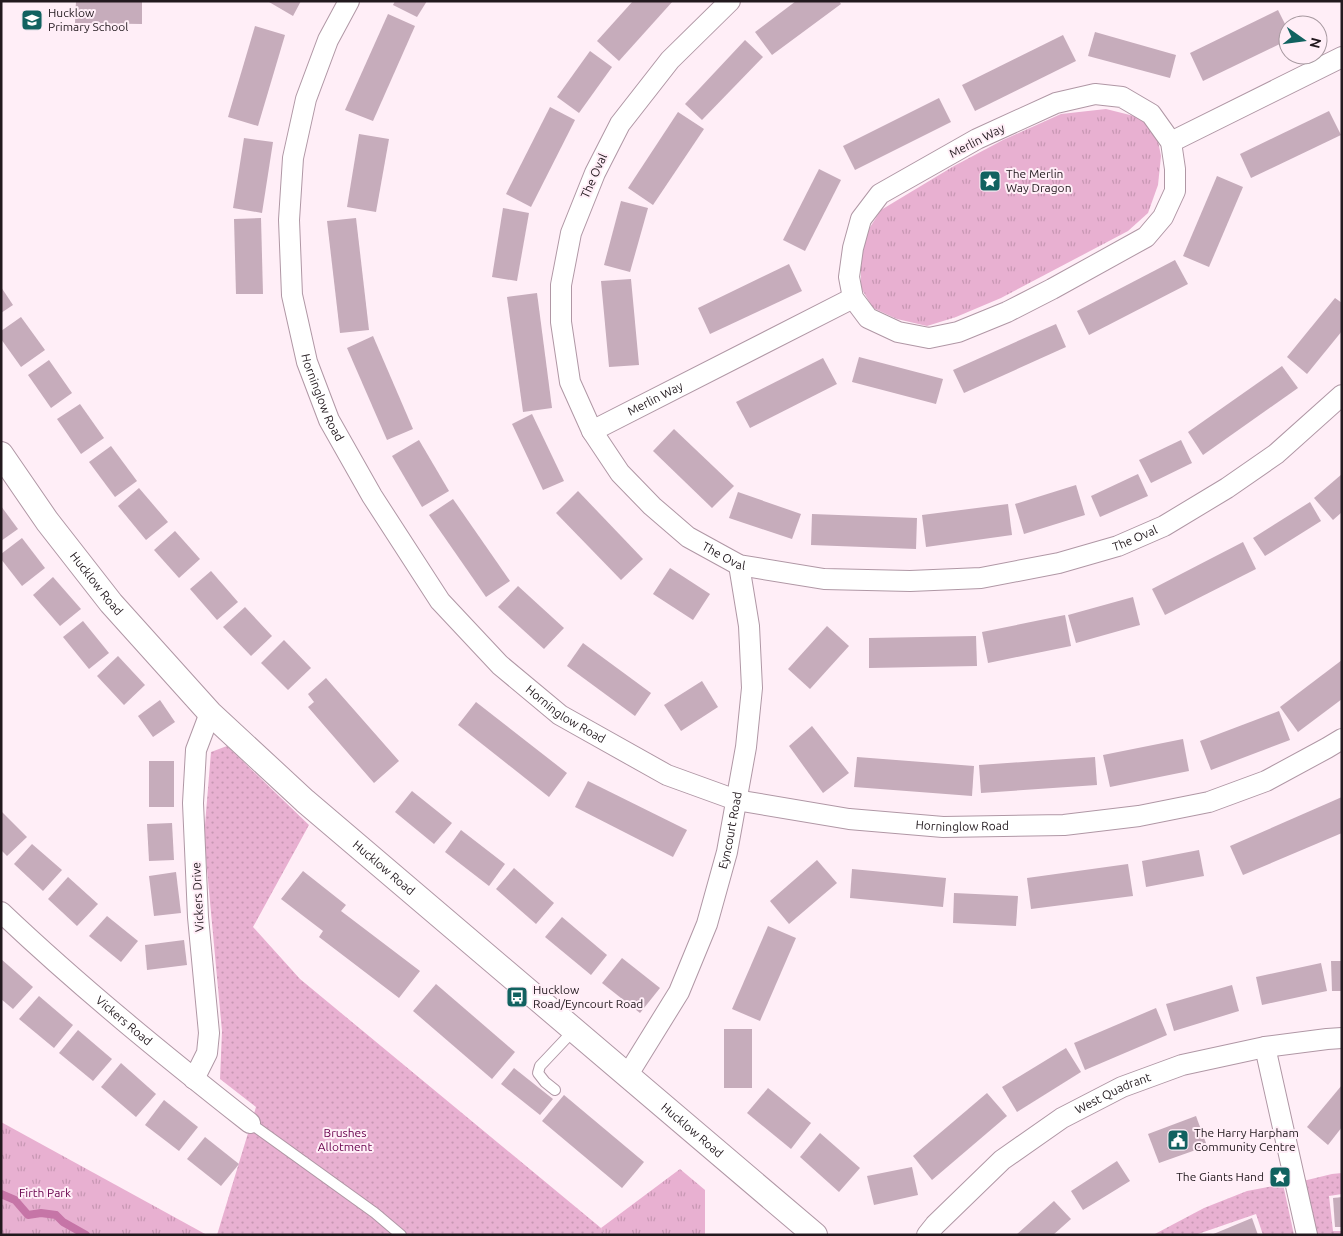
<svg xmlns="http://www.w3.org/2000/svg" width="1343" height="1236" viewBox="0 0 1343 1236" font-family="Ubuntu,sans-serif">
	<defs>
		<pattern id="grass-dots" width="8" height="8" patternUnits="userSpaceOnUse" patternTransform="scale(1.25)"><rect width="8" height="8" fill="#e8b0d1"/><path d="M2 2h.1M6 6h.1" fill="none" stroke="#c797b3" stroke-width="1.8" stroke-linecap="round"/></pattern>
		<pattern id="park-tufts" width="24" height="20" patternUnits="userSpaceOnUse" patternTransform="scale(1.25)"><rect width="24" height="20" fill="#e8b0d1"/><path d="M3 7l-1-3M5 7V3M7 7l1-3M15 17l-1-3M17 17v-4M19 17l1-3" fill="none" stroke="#c797b3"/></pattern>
	</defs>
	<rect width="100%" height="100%" fill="#ffeef7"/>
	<g fill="url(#grass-dots)">
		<path d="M227 746 309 825 253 927 300 979 601 1228 605 1235H217L256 1107 220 1079 222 1031 204 837 211 752Z"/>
		<path d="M1342 1173V1194L1329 1196 1333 1231H1342V1235H1317L1303 1181 1332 1174Z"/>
		<path d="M1283 1184 1294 1235H1263L1256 1214 1195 1235H1153L1204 1208 1247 1191Z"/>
	</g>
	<g fill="url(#park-tufts)">
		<path d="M1106 109 1142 118 1157 136 1161 156 1158 185 1148 213 1128 231 1001 298 956 317 927 326 897 319 873 308 861 288V265L865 235 881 210 954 166 1003 140 1061 114Z"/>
		<path d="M1 1122 207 1235H1Z"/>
		<path d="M680 1169 705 1190V1235H605L601 1228Z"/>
	</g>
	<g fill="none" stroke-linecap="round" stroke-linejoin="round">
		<path stroke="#c675a7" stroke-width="8" d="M1 1194 15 1200 28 1215 41 1213 56 1215 63 1222 86 1235"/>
	</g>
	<g fill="#c6acbb">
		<path d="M76 1H142V24L75 23Z"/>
		<path d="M270 1H301L293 16 269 2Z"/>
		<path d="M395 1H427L417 17 393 5Z"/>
		<path d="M633 1H673L619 61 597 41Z"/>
		<path d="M796 1H839L841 4 772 55 755 32Z"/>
		<path d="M1278 10 1288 30V40L1203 81 1190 53Z"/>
		<path d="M388 14 415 26 373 121 345 110Z"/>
		<path d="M255 26 285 35 258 126 228 117Z"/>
		<path d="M1095 32 1176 55 1170 78 1088 56Z"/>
		<path d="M1063 35 1076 61 975 111 962 85Z"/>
		<path d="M745 40 763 57 702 120 685 104Z"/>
		<path d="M590 51 612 67 579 113 557 97Z"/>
		<path d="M939 98 951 122 855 170 843 146Z"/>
		<path d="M550 107 575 120 531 207 506 194Z"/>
		<path d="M1329 111 1341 135 1251 178 1240 154Z"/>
		<path d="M678 112 704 129 653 205 628 188Z"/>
		<path d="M359 134 389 139 376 212 347 207Z"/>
		<path d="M244 138 273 142 262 213 233 208Z"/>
		<path d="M819 169 841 180 805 251 783 240Z"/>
		<path d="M1217 176 1243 187 1209 267 1183 256Z"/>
		<path d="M621 201 648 208 630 272 604 265Z"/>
		<path d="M503 208 529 213 517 281 492 277Z"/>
		<path d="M261 218 263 294H236L234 219Z"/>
		<path d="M356 218 369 330 340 333 327 221Z"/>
		<path d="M1175 260 1188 284 1089 335 1077 311Z"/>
		<path d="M789 264 802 291 710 334 698 308Z"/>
		<path d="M631 279 639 365 609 367 601 281Z"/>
		<path d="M1 287 13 305 1 313Z"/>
		<path d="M537 293 552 408 523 412 507 297Z"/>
		<path d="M1335 298 1342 303V331L1307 374 1287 357Z"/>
		<path d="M21 317 45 350 21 367 1 339V331Z"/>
		<path d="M1056 324 1066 347 964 393 953 370Z"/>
		<path d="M373 336 413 429 387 440 347 348Z"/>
		<path d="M859 357 943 379 936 404 852 382Z"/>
		<path d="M823 358 837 384 750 428 736 402Z"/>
		<path d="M49 360 72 393 51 408 28 375Z"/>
		<path d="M1282 366 1298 388 1203 455 1188 432Z"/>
		<path d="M80 404 104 438 81 454 57 419Z"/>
		<path d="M532 414 564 481 543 490 512 424Z"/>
		<path d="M674 429 734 486 712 508 653 451Z"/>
		<path d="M419 440 449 491 422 507 392 456Z"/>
		<path d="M1181 440 1192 463 1151 483 1139 460Z"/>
		<path d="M111 446 137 481 115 497 89 462Z"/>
		<path d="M1138 474 1148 496 1100 517 1091 496Z"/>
		<path d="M1342 474V512L1333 520 1314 498Z"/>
		<path d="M1076 485 1085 515 1024 534 1015 504Z"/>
		<path d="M139 488 168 522 146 540 118 506Z"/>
		<path d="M578 491 643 559 621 580 556 513Z"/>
		<path d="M738 492 801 514 792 539 729 518Z"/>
		<path d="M453 499 510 581 486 597 429 515Z"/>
		<path d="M1310 502 1321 521 1265 556 1253 538Z"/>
		<path d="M1008 504 1012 535 926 547 922 515Z"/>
		<path d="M1 506 18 529 1 541Z"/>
		<path d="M812 514 917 518 916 549 811 545Z"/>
		<path d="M175 531 200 559 179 578 154 550Z"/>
		<path d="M22 538 45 568 22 586 1 559V554Z"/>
		<path d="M1243 542 1256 569 1165 615 1152 589Z"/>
		<path d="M670 568 710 594 693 620 653 594Z"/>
		<path d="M211 571 238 602 217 620 190 589Z"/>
		<path d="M53 577 81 609 60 626 33 595Z"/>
		<path d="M518 586 564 628 544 649 498 607Z"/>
		<path d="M1133 597 1140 625 1076 643 1068 615Z"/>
		<path d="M245 607 272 636 251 656 223 627Z"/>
		<path d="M1065 615 1071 646 988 663 982 632Z"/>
		<path d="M83 621 109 653 89 669 63 637Z"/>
		<path d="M827 626 849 646 810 689 788 669Z"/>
		<path d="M976 636 977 666 869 668V638Z"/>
		<path d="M284 640 311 668 288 690 261 663Z"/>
		<path d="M583 643 651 693 635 716 567 666Z"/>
		<path d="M118 656 145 685 124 705 97 676Z"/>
		<path d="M1342 660V699L1298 732 1280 707Z"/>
		<path d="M326 678 399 761 374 783 308 707 314 702 308 694Z"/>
		<path d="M702 681 718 707 681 731 664 705Z"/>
		<path d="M160 700 175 722 153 737 138 716Z"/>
		<path d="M476 702 567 773 549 797 458 725Z"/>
		<path d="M1279 711 1290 740 1211 770 1200 741Z"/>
		<path d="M812 726 849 773 823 793 789 746Z"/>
		<path d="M1183 739 1189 771 1110 787 1103 755Z"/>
		<path d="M857 757 974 766 972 796 854 787Z"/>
		<path d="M1095 757 1097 785 981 793 979 765Z"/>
		<rect x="149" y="761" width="25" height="46"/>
		<path d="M588 781 687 830 673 857 575 807Z"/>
		<path d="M412 791 452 823 434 844 395 812Z"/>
		<path d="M1342 797V833L1243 875 1230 846Z"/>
		<path d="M1 811 27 837 7 856 1 850Z"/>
		<path d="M172 823 174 860 149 861 147 824Z"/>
		<path d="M461 830 505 864 489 886 445 852Z"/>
		<path d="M32 844 62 870 43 891 14 864Z"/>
		<path d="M1199 850 1204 876 1146 887 1142 861Z"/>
		<path d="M817 860 837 883 789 924 770 901Z"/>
		<path d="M1128 864 1133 896 1031 909 1027 878Z"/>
		<path d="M514 868 554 903 536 924 496 889Z"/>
		<path d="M852 869 946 878 943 907 850 898Z"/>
		<path d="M303 871 346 905 341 911 420 971 399 998 319 937 323 931 281 899Z"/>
		<path d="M176 872 181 913 154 916 149 876Z"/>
		<path d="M68 877 98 904 77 926 48 899Z"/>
		<path d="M954 893 1018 896 1016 926 953 923Z"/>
		<path d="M107 916 138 941 121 962 89 936Z"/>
		<path d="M562 917 607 955 591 975 545 937Z"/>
		<path d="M768 926 796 938 760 1021 732 1009Z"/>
		<path d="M184 940 187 965 147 970 145 945Z"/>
		<path d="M622 958 660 988 640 1013 602 983Z"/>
		<path d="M1 959 33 987 13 1009 1 999Z"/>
		<path d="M1331 961H1342V991H1332Z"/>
		<path d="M1321 963 1327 991 1262 1005 1256 977Z"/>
		<path d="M436 984 515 1052 492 1079 413 1011Z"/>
		<path d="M1232 985 1239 1011 1174 1031 1166 1004Z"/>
		<path d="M39 996 73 1025 54 1048 19 1019Z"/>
		<path d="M1156 1008 1167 1035 1085 1070 1074 1043Z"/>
		<rect x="724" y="1029" width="28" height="59"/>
		<path d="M78 1030 112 1059 93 1081 59 1053Z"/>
		<path d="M1066 1048 1081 1072 1017 1112 1002 1087Z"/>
		<path d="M121 1063 156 1094 136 1117 101 1087Z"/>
		<path d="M514 1068 553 1099 540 1115 501 1084Z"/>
		<path d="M1342 1085V1127L1328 1145 1307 1127Z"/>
		<path d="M768 1088 811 1123 791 1149 747 1113Z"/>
		<path d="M987 1093 1007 1116 932 1180 913 1156Z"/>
		<path d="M564 1095 644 1162 622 1188 542 1121Z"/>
		<path d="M164 1100 198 1127 179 1151 145 1125Z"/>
		<path d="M1196 1116 1207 1146 1159 1163 1148 1134Z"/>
		<path d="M820 1133 860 1168 839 1192 800 1157Z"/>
		<path d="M205 1137 239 1164 221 1186 187 1159Z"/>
		<path d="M1117 1161 1130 1181 1083 1210 1071 1191Z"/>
		<path d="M912 1167 918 1195 874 1205 867 1176Z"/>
		<path d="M1342 1197V1227H1335L1333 1198Z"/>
		<path d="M1054 1201 1071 1219 1053 1235H1016Z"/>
		<path d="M1252 1218 1258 1235H1211Z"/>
	</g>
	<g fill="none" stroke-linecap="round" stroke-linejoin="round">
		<g stroke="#b097a5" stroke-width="12">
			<g id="service">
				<path d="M555 1090 545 1082 538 1073 540 1066 574 1030"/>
				<path d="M250 1123 375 1213 401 1235"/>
			</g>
		</g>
		<g stroke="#b097a5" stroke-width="22">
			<g id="minor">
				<path id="s1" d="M349 1 328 40 306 99 293 158 289 220 292 295 307 362 329 420 372 496 440 601 500 665 560 715 667 775 736 800 849 819 943 827 1064 825 1139 816 1209 802 1266 781 1327 748 1342 739"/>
				<path id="s2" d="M730 1 670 60 620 124 595 173 571 233 561 285V322L570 382 592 431 620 473 652 506 688 537 739 565 824 579 910 581 981 578 1059 563 1118 546 1164 526 1227 488 1276 454 1342 395"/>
				<path d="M1095 94 1122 97 1151 114 1171 142 1175 169V191L1163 217 1146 237 1052 289 1007 312 958 332 929 338 898 332 868 318 853 298 849 277 853 248 861 219 880 194 977 139 1056 103Z"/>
				<path d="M1171 142 1342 57"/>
				<path id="s3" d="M592 431 853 298"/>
				<path id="s4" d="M1 912C80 987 165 1056 250 1123"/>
				<path d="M1265 1047 1307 1235"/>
				<path id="s5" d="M627 1076 679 992 707 924 727 852 746 747 752 688 749 626 739 565"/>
				<path d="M194 1079 207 1053 209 1033 198 917 193 803 196 750 210 713"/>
				<path id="s6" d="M927 1235 935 1225 1002 1160 1062 1118 1122 1087 1182 1065 1265 1047 1327 1039 1342 1038"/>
			</g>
		</g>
		<g stroke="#b097a5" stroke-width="26">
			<g id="tertiary">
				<path id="s7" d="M1 454 47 521 111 603 210 713 305 801 815 1235"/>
			</g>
		</g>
		<use href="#service" stroke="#fff" stroke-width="10"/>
		<use href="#minor" stroke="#fff" stroke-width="20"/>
		<use href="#tertiary" stroke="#fff" stroke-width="24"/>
	</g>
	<defs>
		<g id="school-square" transform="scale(1.125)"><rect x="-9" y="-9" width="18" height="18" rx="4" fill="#116260" stroke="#ffeef7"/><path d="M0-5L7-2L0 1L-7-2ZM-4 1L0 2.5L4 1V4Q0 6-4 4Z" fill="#fff"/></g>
		<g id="sight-square" transform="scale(1.125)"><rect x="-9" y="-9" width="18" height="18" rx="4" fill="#116260" stroke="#ffeef7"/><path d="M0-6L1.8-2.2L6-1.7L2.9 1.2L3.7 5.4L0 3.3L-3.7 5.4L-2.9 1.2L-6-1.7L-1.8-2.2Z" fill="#fff"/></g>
		<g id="bus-square" transform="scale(1.125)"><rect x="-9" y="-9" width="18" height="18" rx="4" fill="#116260" stroke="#ffeef7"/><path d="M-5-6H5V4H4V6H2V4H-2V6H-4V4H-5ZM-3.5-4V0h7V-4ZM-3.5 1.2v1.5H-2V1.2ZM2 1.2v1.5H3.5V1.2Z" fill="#fff"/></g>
		<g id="civic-square" transform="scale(1.125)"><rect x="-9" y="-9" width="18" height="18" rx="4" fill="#116260" stroke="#ffeef7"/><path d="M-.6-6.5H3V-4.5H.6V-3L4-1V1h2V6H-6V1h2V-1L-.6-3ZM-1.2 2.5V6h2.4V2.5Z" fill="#fff"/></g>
	</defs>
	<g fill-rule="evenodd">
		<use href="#school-square" x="32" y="20"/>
		<use href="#sight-square" x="990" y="181"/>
		<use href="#bus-square" x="517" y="997"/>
		<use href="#civic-square" x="1178" y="1140"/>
		<use href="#sight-square" x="1280" y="1177"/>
	</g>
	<g text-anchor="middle" stroke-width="4" stroke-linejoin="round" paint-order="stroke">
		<g font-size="12" fill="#22191e" stroke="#ffeef7" text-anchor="start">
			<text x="48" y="17">Hucklow<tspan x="48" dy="14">Primary School</tspan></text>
			<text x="1006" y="178">The Merlin<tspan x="1006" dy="14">Way Dragon</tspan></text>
			<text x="533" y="994">Hucklow<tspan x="533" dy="14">Road/Eyncourt Road</tspan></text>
			<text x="1194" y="1137">The Harry Harpham<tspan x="1194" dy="14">Community Centre</tspan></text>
			<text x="1264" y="1181" text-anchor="end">The Giants Hand</text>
		</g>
		<g font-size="12" fill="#22191e" stroke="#ffeef7">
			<text transform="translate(977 141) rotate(-27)" y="4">Merlin Way</text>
			<text transform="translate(594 176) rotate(-66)" y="4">The Oval</text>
			<text dy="4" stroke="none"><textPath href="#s1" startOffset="412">Horninglow Road</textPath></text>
			<text dy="4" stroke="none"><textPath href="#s3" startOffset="71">Merlin Way</textPath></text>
			<text dy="4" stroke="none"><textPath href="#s2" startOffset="1094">The Oval</textPath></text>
			<text dy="4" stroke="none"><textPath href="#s2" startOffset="674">The Oval</textPath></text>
			<text dy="4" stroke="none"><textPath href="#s7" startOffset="161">Hucklow Road</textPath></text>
			<text dy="4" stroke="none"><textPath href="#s1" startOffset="818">Horninglow Road</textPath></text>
			<text dy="4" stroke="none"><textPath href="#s1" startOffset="1238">Horninglow Road</textPath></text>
			<text dy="4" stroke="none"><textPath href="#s5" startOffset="269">Eyncourt Road</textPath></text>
			<text dy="4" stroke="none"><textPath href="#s7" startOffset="566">Hucklow Road</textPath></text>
			<text transform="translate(198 897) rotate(-93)" y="4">Vickers Drive</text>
			<text dy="4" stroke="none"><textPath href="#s4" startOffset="164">Vickers Road</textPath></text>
			<text dy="4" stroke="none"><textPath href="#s6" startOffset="236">West Quadrant</textPath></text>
			<text dy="4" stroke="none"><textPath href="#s7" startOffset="971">Hucklow Road</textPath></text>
		</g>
		<g font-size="12" fill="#67004c" stroke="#ffeef7">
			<text x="345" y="1137">Brushes<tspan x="345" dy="14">Allotment</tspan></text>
			<text x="45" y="1197">Firth Park</text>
		</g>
	</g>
	<rect width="1343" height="1236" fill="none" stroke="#22191e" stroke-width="5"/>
	<g transform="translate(1303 40) rotate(104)"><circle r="24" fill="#ffeef7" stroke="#a799a0"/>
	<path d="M0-4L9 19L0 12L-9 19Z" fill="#116260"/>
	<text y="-8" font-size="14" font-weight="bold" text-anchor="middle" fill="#22191e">N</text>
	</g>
</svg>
